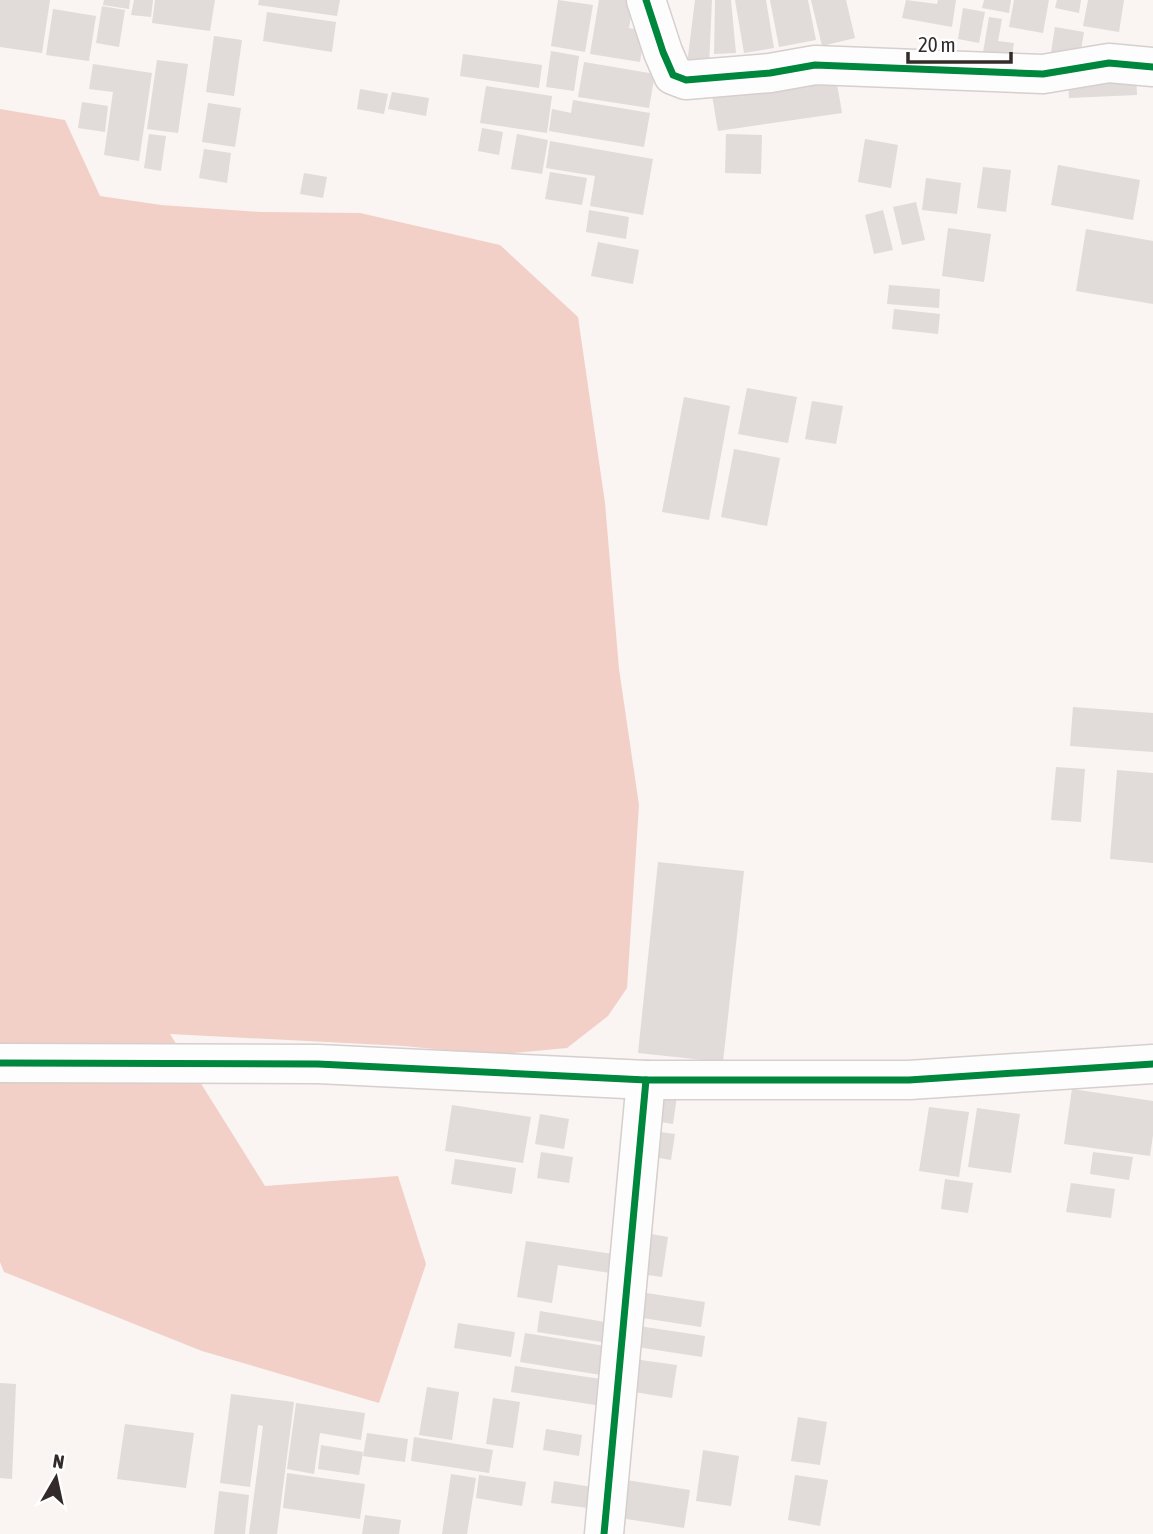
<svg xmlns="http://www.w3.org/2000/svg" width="1153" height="1534" viewBox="0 0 1153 1534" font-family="'Asap Condensed',sans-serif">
	<rect width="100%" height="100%" fill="#faf4f2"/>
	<path fill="#f2d0c7" d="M0 109 65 120 100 196 161 205 261 212 360 213 500 245 578 317 605 503 619 669 639 805 627 988 608 1016 567 1048 493 1055 404 1046 170 1034 265 1186 398 1176 426 1264 379 1403 202 1351 4 1272 0 1262Z"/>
	<g fill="#e1dbd9">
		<path d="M0 0H50L42 53 0 47Z"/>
		<path d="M104 0H130L129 9 103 5Z"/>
		<path d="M134 0H153L151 17 131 15Z"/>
		<path d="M155 0H215L210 31 152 23Z"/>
		<path d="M259 0H340L337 16 258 5Z"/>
		<path d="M558 0 593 5 585 52 551 46Z"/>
		<path d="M599 0H634L629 28 645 31 640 62 590 54Z"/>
		<path d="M695 0H712L709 66 687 64Z"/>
		<path d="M715 0H731L736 53 714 54Z"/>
		<path d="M735 0H766L774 48 744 53Z"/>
		<path d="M770 0H808L816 40 779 47Z"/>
		<path d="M811 0H846L855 38 822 46Z"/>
		<path d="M906 0 937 4 938 0H956L952 27 902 18Z"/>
		<path d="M984 0H1011L1009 13 982 8Z"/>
		<path d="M1014 0H1049L1043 33 1009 27Z"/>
		<path d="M1057 0H1081L1079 13 1055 8Z"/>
		<path d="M1088 0H1124L1119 32 1083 26Z"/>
		<path d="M102 6 125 10 119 47 96 43Z"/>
		<path d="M963 8 985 12 979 43 958 39Z"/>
		<path d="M53 9 96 16 89 61 46 55Z"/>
		<path d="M267 12 336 22 332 52 263 41Z"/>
		<path d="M989 17 1002 19 998 41 1014 43 1010 69 981 64Z"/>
		<path d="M1055 27 1084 32 1080 56 1051 52Z"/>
		<path d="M214 36 242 40 234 96 206 92Z"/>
		<path d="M551 51 579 56 574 91 546 87Z"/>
		<path d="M463 54 542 65 539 88 460 76Z"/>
		<path d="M157 60 188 64 178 133 147 129Z"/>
		<path d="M584 62 655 74 649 108 578 97Z"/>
		<path d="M93 64 152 73 139 161 104 155 113 92 89 89Z"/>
		<path d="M1136 73 1137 95 1069 98 1068 76Z"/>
		<path d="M836 78 842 113 718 131 712 95Z"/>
		<path d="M486 86 552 96 547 133 480 123Z"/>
		<path d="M360 89 388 94 384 114 357 109Z"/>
		<path d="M392 92 429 98 426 116 388 109Z"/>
		<path d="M573 100 650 113 644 147 549 131 552 109 571 113Z"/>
		<path d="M82 102 108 106 105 132 78 128Z"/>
		<path d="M208 103 241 108 235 147 202 142Z"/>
		<path d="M482 128 503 132 499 155 478 151Z"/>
		<path d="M149 134 166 136 161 171 144 168Z"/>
		<path d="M517 134 548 140 542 174 511 169Z"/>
		<path d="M726 134 762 135 761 174 725 173Z"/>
		<path d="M865 139 898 145 891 188 858 182Z"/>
		<path d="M550 141 653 159 643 215 590 206 595 176 546 168Z"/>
		<path d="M204 149 231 153 227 183 199 178Z"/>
		<path d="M1058 165 1140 180 1133 220 1051 205Z"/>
		<path d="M983 167 1011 170 1006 212 977 208Z"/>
		<path d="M550 172 587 178 582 205 545 199Z"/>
		<path d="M304 173 327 177 323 198 300 194Z"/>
		<path d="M926 178 961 183 957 214 922 210Z"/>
		<path d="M916 202 925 240 902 245 893 207Z"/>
		<path d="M589 210 629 217 626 239 586 232Z"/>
		<path d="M883 210 893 250 874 254 865 215Z"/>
		<path d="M948 228 991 234 984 282 942 276Z"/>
		<path d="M1086 229 1153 241V304L1076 291Z"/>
		<path d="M598 242 639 250 633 284 591 276Z"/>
		<path d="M889 285 940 289 939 308 887 304Z"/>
		<path d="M894 309 940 314 938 334 892 329Z"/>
		<path d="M747 388 797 397 788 443 738 434Z"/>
		<path d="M684 397 730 406 709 520 662 512Z"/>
		<path d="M812 401 843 406 836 444 805 439Z"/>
		<path d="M734 449 780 458 767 526 721 517Z"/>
		<path d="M1073 707 1153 713V752L1070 746Z"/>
		<path d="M1056 767 1085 769 1081 822 1051 820Z"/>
		<path d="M1117 770 1153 773V863L1110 859Z"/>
		<path d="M658 862 744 871 723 1062 638 1053Z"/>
		<path d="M1072 1089 1153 1101V1135L1150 1156 1064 1144Z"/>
		<path d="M651 1092 677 1096 673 1124 647 1120Z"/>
		<path d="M452 1105 531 1117 523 1163 445 1151Z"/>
		<path d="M929 1107 969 1112 959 1177 919 1171Z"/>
		<path d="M977 1108 1020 1114 1011 1173 968 1167Z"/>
		<path d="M540 1114 569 1119 564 1149 535 1144Z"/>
		<path d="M646 1130 675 1134 671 1160 642 1155Z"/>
		<path d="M541 1152 573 1157 569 1183 537 1178Z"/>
		<path d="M1093 1152 1133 1157 1129 1180 1090 1174Z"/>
		<path d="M455 1159 516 1168 512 1194 451 1184Z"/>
		<path d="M945 1179 973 1183 968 1213 941 1209Z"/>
		<path d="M1071 1183 1115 1189 1111 1218 1066 1212Z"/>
		<path d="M640 1232 668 1237 662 1277 633 1273Z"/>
		<path d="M526 1241 613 1254 610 1273 558 1265 552 1303 517 1297Z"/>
		<path d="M640 1292 705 1302 701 1327 636 1317Z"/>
		<path d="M540 1311 611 1323 608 1343 537 1332Z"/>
		<path d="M458 1323 515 1332 511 1357 454 1348Z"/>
		<path d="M632 1325 705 1336 702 1357 630 1346Z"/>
		<path d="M525 1333 611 1347 607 1376 520 1362Z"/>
		<path d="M626 1358 677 1365 672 1398 621 1390Z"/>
		<path d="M515 1366 607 1380 602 1406 511 1392Z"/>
		<path d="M0 1383 16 1384 12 1479 0 1478Z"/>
		<path d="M427 1387 459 1392 452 1440 419 1435Z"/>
		<path d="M231 1394 294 1402 277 1534H249L263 1426 258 1425 250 1487 220 1483Z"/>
		<path d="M493 1398 520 1402 513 1448 486 1444Z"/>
		<path d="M296 1403 365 1413 361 1440 320 1433 314 1474 287 1469Z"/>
		<path d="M798 1417 827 1422 820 1465 791 1461Z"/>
		<path d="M125 1424 194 1433 186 1488 117 1479Z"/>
		<path d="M546 1429 582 1435 579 1456 543 1450Z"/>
		<path d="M367 1433 408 1439 405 1462 363 1456Z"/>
		<path d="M414 1437 493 1450 489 1473 411 1461Z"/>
		<path d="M321 1445 363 1452 359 1475 318 1469Z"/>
		<path d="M703 1450 739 1456 731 1506 696 1501Z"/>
		<path d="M287 1473 365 1484 360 1519 283 1508Z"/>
		<path d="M451 1474 476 1478 467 1534H442Z"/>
		<path d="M479 1475 526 1482 522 1506 476 1498Z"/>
		<path d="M795 1475 828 1480 820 1526 788 1520Z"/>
		<path d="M620 1479 690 1490 684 1528 614 1517Z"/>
		<path d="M554 1481 599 1488 595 1509 551 1503Z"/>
		<path d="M219 1491 249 1495 245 1534H214Z"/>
		<path d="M365 1515 401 1520 399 1534H362Z"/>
	</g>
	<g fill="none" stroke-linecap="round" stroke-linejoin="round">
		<g stroke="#d5cfcd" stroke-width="41">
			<g id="minor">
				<path d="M646 0 663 52 673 75 686 80 770 73 815 65 1043 74 1109 63 1153 67"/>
				<path d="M0 1063 318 1064 646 1080H909L1153 1064"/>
				<path d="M604 1534 646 1080"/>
			</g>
		</g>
		<use href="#minor" stroke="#fefdfd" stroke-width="38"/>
		<g stroke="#fff" stroke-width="11">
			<g id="cycleway">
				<path d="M646 0 663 52 673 75 686 80 770 73 815 65 1043 74 1109 63 1153 67"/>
				<path d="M0 1063 318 1064 646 1080H909L1153 1064"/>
				<path d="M604 1534 646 1080"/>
			</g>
		</g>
		<use href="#cycleway" stroke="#00873e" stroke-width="7"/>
	</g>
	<g transform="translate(56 1478) rotate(9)" stroke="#ffffff" stroke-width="5" paint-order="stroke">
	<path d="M0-5L12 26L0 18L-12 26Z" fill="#322b29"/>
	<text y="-10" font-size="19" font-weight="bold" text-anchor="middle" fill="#322b29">N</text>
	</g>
	<path d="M908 52v10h103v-10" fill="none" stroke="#322b29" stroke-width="3.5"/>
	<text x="918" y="52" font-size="21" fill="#322b29" stroke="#ffffff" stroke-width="5" paint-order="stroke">20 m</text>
</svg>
